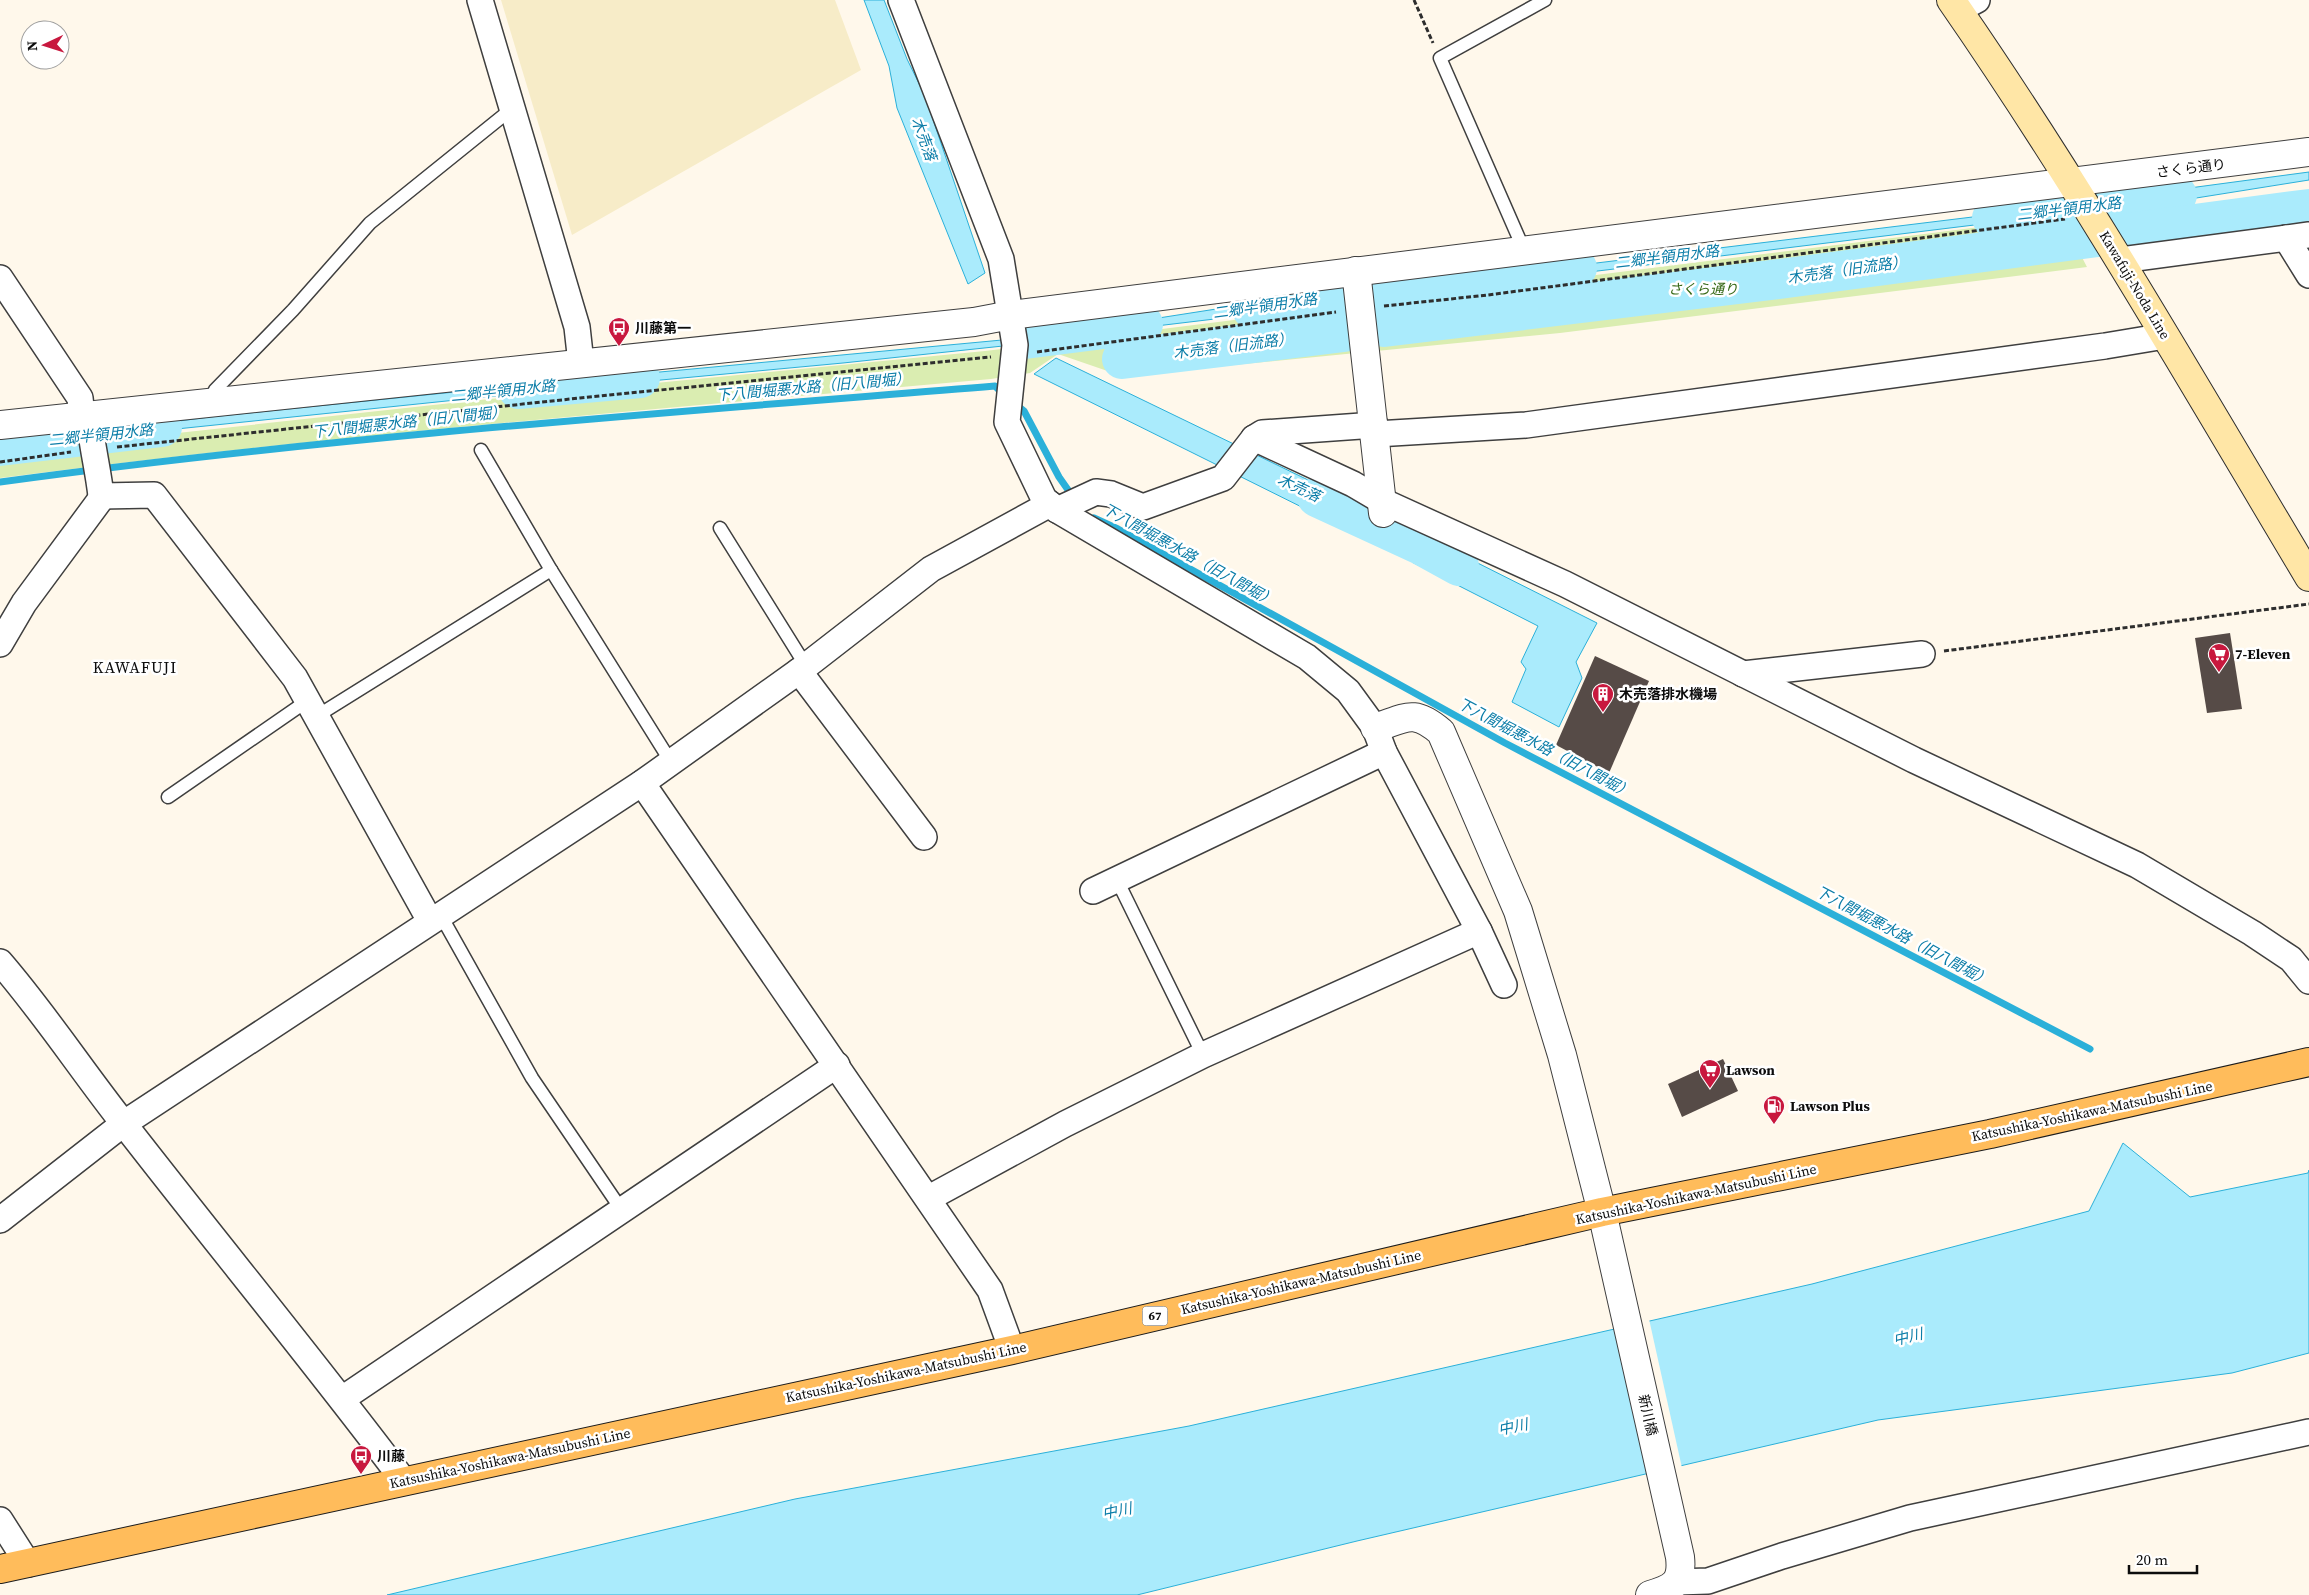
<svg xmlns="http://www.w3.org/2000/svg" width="2309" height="1595" viewBox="0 0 2309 1595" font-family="'Source Serif 4','Noto Sans JP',serif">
	<rect width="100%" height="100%" fill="#fff8eb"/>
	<path fill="#f7ecc8" d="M501 0H835L861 70 572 235Z"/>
	<path fill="#daedb1" d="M2061 217 2087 267 1560 333 1122 376 1058 354 1030 373 991 379C660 409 329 435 0 478V456L104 441 470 401 985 351Z"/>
	<g fill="#aaebfc" stroke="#2bb0d9">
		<path d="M864 0H884L907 59 925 96 985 273 968 284 897 108 889 66Z"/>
		<path d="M2309 172V180L2190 199 2121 206 2122 197Z"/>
		<path d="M2046 208 2048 216 1524 280 1523 272Z"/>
		<path d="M1509 274 1511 283 1412 294 1416 285Z"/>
		<path d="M1306 295 1307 308 1089 334 1088 329Z"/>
		<path d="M1002 340 1003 346 843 363 586 387 585 379Z"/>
		<path d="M1056 358 1366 508 1370 541 1034 374Z"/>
		<path d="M572 380V388L109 436V430L210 417Z"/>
		<path d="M81 434 82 440 0 449V442Z"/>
		<path d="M1418 533 1597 623 1576 662 1582 678 1559 727 1512 702 1526 669 1521 662 1538 626 1412 562 1411 536Z"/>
		<path d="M2123 1143 2190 1197 2308 1173 2309 1170V1353L2232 1373 1878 1420 1357 1541 1137 1595H387L795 1499 1189 1426 1812 1284 2089 1211Z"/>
	</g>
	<path fill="#fff8eb" d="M1649 1319 1682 1468 1648 1476 1615 1326Z"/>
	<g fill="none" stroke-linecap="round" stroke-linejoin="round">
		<g stroke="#2bb0d9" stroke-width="7">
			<path d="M1014 403 1024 411 1059 477 1073 497"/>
			<path d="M0 482C330 437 663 413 995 386L1004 395"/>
			<path d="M1094 518 1118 529 1505 743 2090 1049"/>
		</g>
		<g stroke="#aaebfc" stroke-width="40">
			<path d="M1992 218 2177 195"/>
			<path d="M1252 309 1577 268"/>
			<path d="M1384 327 1787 278 2309 209"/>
			<path d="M1025 339 1143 324"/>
			<path d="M1122 359 1344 332"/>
			<path d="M518 389 640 378"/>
			<path d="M0 446 162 427"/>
			<path d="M1317 497 1419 544 1459 566"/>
		</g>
	</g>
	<g fill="#564b47">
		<path d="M2230 633 2242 709 2207 713 2195 638Z"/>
		<path d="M1595 656 1649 681 1609 773 1556 745Z"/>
		<path d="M1723 1059 1738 1091 1682 1117 1668 1084Z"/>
	</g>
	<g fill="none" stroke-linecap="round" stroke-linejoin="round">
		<g stroke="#3f3f3f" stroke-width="15">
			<g id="service">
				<path d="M1524 250 1440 58 1545 0"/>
				<path d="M210 401 215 390 293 310 370 223 514 107"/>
				<path d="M481 450 551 570 671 762"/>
				<path d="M720 528 806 666"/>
				<path d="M317 716 551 570"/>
				<path d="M168 797 307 701"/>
				<path d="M1117 880 1203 1055"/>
				<path d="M440 914 532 1078 621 1209"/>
			</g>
		</g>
		<g stroke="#3f3f3f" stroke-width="28">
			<g id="minor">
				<path d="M480 0 577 327 581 363"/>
				<path d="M901 0 1001 259 1015 345 1007 422 1044 499 1057 510 1307 657 1348 691 1375 728 1384 752 1479 931 1504 985"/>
				<path d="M1958 10 1977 0"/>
				<path d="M2286 238 2309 275"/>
				<path d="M2121 260 2309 235"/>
				<path d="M0 278 80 398 82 416"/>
				<path d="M89 415C91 443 98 468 101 496L154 495 295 678 430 921"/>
				<path d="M1376 434 1526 425 2105 346 2165 336"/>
				<path d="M1254 438 1353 484 1382 501 1565 584 1914 760 2137 865 2252 933 2291 959 2309 981"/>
				<path d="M1057 510 1096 492 1111 494 1143 507 1223 478 1254 438 1262 433 1375 425"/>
				<path d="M0 644 24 603 103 496"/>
				<path d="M799 671 924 837"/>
				<path d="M1743 674 1922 654"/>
				<path d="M642 783 990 1290 1012 1350"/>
				<path d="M1093 891 1384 752"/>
				<path d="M0 962C45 1014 82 1071 124 1124 217 1244 313 1360 404 1481"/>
				<path d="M929 1198 1065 1124 1203 1055 1479 931"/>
				<path d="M0 1220 123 1124 642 783 806 666 931 569 1050 504"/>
				<path d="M342 1399 837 1065"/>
				<path d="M0 1520 28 1564"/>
				<path d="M1677 1582 1708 1581 1782 1556 1910 1518 2309 1432"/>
			</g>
		</g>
		<g stroke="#3f3f3f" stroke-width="30">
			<g id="tertiary">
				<path d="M1356 271 1383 513"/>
				<path d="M0 425 974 322 1011 315 2309 152"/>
				<path d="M1375 728C1406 718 1413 708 1441 732L1518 911 1562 1055 1602 1212 1680 1557C1683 1583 1673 1588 1650 1595"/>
			</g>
		</g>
		<g stroke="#2e2e2e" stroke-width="30">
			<path id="secondary" d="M1951 0C2080 186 2193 383 2309 577"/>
		</g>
		<g stroke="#1d1d1d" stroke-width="30">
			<path id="primary" d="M0 1569 1012 1350 1602 1212 1990 1134 2309 1062"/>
		</g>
		<g stroke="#2e2e2e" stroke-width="3" stroke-dasharray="5 2.5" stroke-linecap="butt">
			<path d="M1414 0 1433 43"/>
			<path d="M1384 306 1488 295 2065 219"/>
			<path d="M1037 352 1336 312"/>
			<path d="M117 447 580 398 991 357"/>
			<path d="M0 462 71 452"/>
			<path d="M1944 651 2309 604"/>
		</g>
		<use href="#service" stroke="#fff" stroke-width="12"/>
		<use href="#minor" stroke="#fff" stroke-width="25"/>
		<use href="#tertiary" stroke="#fff" stroke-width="28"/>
		<use href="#secondary" stroke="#ffe6a6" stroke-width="28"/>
		<use href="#primary" stroke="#ffbc5b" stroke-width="28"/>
	</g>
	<defs>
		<g id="bus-pin" transform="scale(1.125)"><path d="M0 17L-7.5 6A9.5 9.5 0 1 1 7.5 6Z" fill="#c8183e" stroke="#fff"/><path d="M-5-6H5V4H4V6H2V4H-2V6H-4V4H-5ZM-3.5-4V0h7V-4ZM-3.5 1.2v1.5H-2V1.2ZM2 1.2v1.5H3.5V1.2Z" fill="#fff"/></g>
		<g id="supermarket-pin" transform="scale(1.125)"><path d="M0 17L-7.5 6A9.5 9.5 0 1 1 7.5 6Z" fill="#c8183e" stroke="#fff"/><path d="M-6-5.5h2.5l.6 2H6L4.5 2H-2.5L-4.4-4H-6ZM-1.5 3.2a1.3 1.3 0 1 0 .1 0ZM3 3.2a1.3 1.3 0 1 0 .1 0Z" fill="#fff"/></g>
		<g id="building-pin" transform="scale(1.125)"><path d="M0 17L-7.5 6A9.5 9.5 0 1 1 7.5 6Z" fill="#c8183e" stroke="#fff"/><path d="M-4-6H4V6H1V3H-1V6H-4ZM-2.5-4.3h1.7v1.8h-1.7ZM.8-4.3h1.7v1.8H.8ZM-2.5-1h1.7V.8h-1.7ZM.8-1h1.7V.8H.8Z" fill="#fff"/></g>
		<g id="fuel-pin" transform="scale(1.125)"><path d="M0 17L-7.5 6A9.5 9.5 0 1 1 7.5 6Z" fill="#c8183e" stroke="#fff"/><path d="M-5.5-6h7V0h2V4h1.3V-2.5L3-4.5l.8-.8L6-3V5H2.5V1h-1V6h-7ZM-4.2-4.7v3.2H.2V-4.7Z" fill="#fff"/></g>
	</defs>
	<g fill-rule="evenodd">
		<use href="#bus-pin" x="619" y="328"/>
		<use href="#supermarket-pin" x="2219" y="654"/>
		<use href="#building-pin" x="1603" y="694"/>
		<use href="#supermarket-pin" x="1710" y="1070"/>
		<use href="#fuel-pin" x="1774" y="1106"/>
		<use href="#bus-pin" x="361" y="1456"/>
	</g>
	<g text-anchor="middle" stroke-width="5" stroke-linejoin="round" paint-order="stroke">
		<rect fill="#fff" stroke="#555" stroke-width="1" x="1142.5" y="1306.5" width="25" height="19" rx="4"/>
		<g font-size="12" font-weight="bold" fill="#0c0c0c">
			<text x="1155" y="1320">67</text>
		</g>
		<g font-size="14" fill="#0c0c0c" stroke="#fff">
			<text transform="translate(2191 168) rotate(-7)" y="5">さくら通り</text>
			<text transform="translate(2135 285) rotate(59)" y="5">Kawafuji-Noda Line</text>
			<text transform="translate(2092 1111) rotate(-12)" y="5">Katsushika-Yoshikawa-Matsubushi Line</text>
			<text transform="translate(1696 1194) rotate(-12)" y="5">Katsushika-Yoshikawa-Matsubushi Line</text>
			<text transform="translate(1301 1282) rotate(-13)" y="5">Katsushika-Yoshikawa-Matsubushi Line</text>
			<text transform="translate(906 1372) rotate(-12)" y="5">Katsushika-Yoshikawa-Matsubushi Line</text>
			<text transform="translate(1648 1415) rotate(77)" y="5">新川橋</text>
			<text transform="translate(510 1458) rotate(-12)" y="5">Katsushika-Yoshikawa-Matsubushi Line</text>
		</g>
		<g font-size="14" font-style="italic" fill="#366917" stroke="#fff">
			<text x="1703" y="294">さくら通り</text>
		</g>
		<g font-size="14" font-weight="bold" fill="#0c0c0c" stroke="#fff" text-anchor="start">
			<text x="635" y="333">川藤第一</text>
			<text x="2235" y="659">7-Eleven</text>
			<text x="1619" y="699">木売落排水機場</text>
			<text x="1726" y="1075">Lawson</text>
			<text x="1790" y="1111">Lawson Plus</text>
			<text x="377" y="1461">川藤</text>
		</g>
		<g font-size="15" font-style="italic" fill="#0b7da8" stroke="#fff">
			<text transform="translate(924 139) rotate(70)" y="5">木売落</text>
			<text transform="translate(2069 209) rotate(-7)" y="5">二郷半領用水路</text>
			<text transform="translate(1667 257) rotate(-7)" y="5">二郷半領用水路</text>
			<text transform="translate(1847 270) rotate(-8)" y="5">木売落（旧流路）</text>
			<text transform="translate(1265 306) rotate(-8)" y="5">二郷半領用水路</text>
			<text transform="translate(1233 346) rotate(-7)" y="5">木売落（旧流路）</text>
			<text transform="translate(813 387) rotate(-5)" y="5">下八間堀悪水路（旧八間堀）</text>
			<text transform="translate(503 391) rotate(-6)" y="5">二郷半領用水路</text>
			<text transform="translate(409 422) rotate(-6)" y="5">下八間堀悪水路（旧八間堀）</text>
			<text transform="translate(101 435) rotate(-6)" y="5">二郷半領用水路</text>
			<text transform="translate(1299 488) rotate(25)" y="5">木売落</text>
			<text transform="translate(1189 555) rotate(29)" y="5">下八間堀悪水路（旧八間堀）</text>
			<text transform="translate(1545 748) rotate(28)" y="5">下八間堀悪水路（旧八間堀）</text>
			<text transform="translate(1903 936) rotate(28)" y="5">下八間堀悪水路（旧八間堀）</text>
			<text transform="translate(1908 1337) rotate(-13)" y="5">中川</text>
			<text transform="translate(1513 1427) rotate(-12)" y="5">中川</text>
			<text transform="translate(1117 1511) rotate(-12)" y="5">中川</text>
		</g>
		<g font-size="16" letter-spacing="1" fill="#0c0c0c" stroke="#fff">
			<text x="135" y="673">KAWAFUJI</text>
		</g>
	</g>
	<g transform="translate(45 45) rotate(266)"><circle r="24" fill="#ffffff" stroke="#9e9e9e"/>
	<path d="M0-4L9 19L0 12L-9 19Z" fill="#c8183e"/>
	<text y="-8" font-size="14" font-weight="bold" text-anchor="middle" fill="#0c0c0c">N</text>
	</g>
	<path d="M2129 1565v8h68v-8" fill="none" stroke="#0c0c0c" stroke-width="2.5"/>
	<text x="2136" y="1565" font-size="15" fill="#0c0c0c" stroke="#ffffff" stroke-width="4" paint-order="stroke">20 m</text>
</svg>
